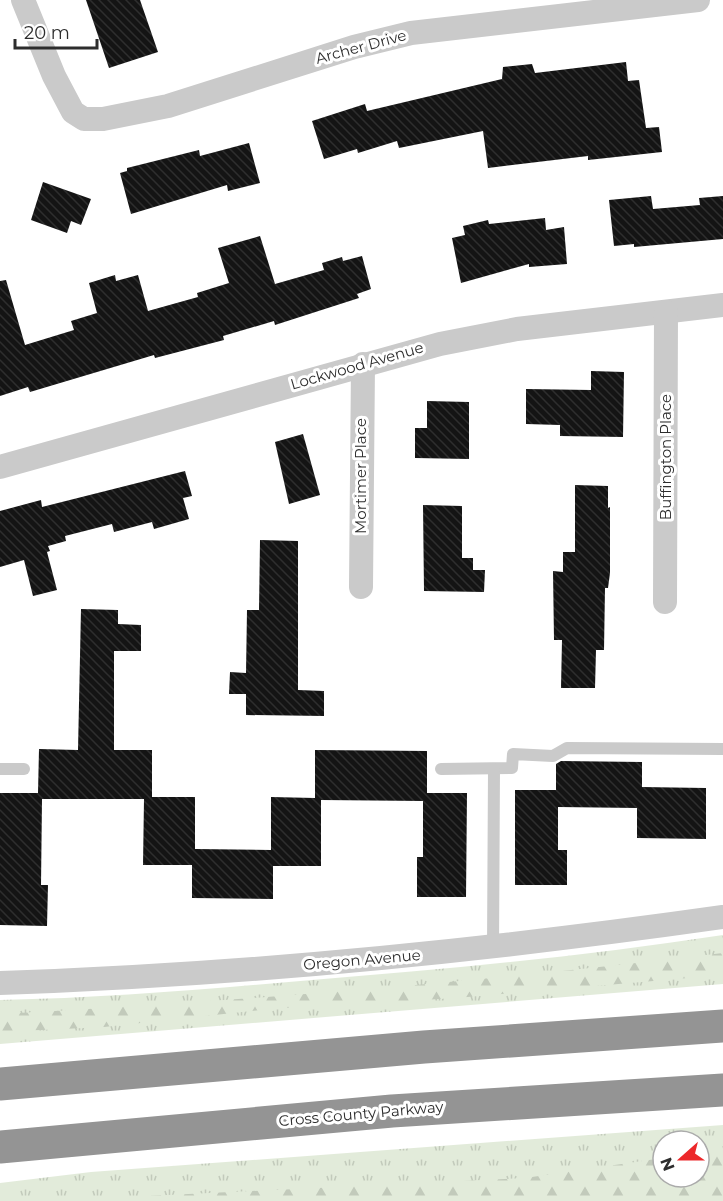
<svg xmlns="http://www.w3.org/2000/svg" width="723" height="1201" viewBox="0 0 723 1201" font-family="Montserrat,sans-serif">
	<defs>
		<pattern id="grass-tufts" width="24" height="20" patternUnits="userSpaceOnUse" patternTransform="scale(1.5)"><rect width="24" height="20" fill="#e2ebda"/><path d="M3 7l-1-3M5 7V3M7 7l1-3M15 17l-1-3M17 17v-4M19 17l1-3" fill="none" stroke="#c2cabb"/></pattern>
		<pattern id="forest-firs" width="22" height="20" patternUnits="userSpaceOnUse" patternTransform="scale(1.5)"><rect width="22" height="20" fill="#e2ebda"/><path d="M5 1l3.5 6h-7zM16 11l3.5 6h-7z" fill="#c2cabb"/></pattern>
		<pattern id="building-back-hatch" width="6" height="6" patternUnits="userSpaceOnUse" patternTransform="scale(1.5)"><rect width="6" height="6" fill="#141414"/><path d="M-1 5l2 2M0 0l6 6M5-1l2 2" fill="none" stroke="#2e2e2e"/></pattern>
	</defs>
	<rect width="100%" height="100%" fill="#fff"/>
	<g fill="url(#grass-tufts)" fill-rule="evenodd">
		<path d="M723 935V984L0 1044V1000C105 998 208 989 312 980 450 969 587 956 723 935Z"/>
		<path d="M723 1125V1201H0V1183L91 1172ZM663 1141H699V1177H663Z"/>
	</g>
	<g fill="url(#forest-firs)">
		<path d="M723 953V975L456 998 269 1009 104 1027 0 1032V1014C241 1001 483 982 723 953Z"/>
		<path d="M723 1150V1201H43L525 1178 663 1158V1177H699V1153Z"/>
	</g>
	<g fill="url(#building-back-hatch)">
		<path d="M86 0H140L158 52 109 68Z"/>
		<path d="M626 62 628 81 639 80 646 128 659 127 662 152 588 160V156L488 168 483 131 399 148 397 141 358 153 357 149 324 159 312 121 365 104 367 111 502 79 503 67 532 64 535 73Z"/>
		<path d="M249 143 260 183 228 191 227 185 131 214 120 173 127 171V168L199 150 200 156Z"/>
		<path d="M43 182 91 199 81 225 71 221 67 233 31 220Z"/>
		<path d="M651 196 653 209 700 205 699 198 723 196V239L634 247V244L614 246 609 200Z"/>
		<path d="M545 218 546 230 564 227 567 264 529 267V264L461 283 452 238 465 235 463 226 488 220 489 224Z"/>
		<path d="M260 236 275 284 324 270 322 263 342 257 343 261 362 256 371 289 357 294 359 298 275 325 274 321 223 336 224 340 155 358 154 355 30 392 28 387 0 396V281L6 280 25 345 74 330 71 321 97 313 89 283 115 275 116 281 138 275 148 311 198 297 197 293 229 283 218 248Z"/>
		<path d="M591 371 624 372 623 437 560 436V425L526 424V389L591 390Z"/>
		<path d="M427 401 469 402V459L415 458V428H427Z"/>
		<path d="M303 434 320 495 289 504 275 442Z"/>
		<path d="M185 471 192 496 183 498 189 519 154 529 152 522 114 532 112 524 65 536 66 541 48 546 50 551 47 552 57 590 33 596 24 560 0 567V511L41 500 42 507Z"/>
		<path d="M575 485 608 486V508L610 507V573L608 588H605L604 650H596L595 688H561L562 640H554L553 571 563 572V552H575Z"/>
		<path d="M423 505 462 506V558H473V570H485L484 592 424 591Z"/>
		<path d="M260 540 298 541V690L324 691V716L246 715V694H229L230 672 246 673 247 610H259Z"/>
		<path d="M81 609 118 610V624L141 625V651H114V750H152V797H195V849L271 850V797L315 798V750L427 751V793H467L466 897H417V857H423V801L321 800V866H273V899L192 898V865H143L144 799H42L41 885H48L47 926 0 925V793H38L39 749 78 750Z"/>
		<path d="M561 761 642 762V787L706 788V839L637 838V808L558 807V850H567V885H515V790H556V764Z"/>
	</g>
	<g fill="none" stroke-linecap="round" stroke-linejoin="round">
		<g stroke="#cacaca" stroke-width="12">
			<path d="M0 769H24"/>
			<path d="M441 769 512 768 513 754 553 756 567 748 723 749"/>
			<path d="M493 948 494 769"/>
		</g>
		<g stroke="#cacaca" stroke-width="24">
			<path d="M23 0 54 76 73 112 84 119H103L168 106 354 47 411 33 698 0"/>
			<path d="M0 467 440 344 517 329 723 305"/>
			<path d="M361 587 363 364"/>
			<path d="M665 602 666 312"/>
			<path d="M0 983C243 975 483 951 723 917"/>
		</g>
		<g stroke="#949494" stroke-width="33">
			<path d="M0 1084 424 1047 723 1026"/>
			<path d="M0 1147 392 1111 723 1090"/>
		</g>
	</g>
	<g text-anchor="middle" stroke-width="6" stroke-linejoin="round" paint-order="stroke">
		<g font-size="15" fill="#2d2d2d" stroke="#fff">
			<text transform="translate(361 47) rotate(-15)" y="5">Archer Drive</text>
			<text transform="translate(357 366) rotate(-16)" y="5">Lockwood Avenue</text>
			<text transform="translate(666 457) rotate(-90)" y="5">Buffington Place</text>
			<text transform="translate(361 476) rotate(-90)" y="5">Mortimer Place</text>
			<text transform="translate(362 960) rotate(-5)" y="5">Oregon Avenue</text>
			<text transform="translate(361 1114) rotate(-5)" y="5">Cross County Parkway</text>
		</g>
	</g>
	<g transform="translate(681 1159) rotate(249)"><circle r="28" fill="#ffffff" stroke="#ababab" stroke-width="1.5"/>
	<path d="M0-4.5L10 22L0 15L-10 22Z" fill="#ec272a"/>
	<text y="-9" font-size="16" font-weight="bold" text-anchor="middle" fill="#2d2d2d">N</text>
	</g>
	<path d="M15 39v9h82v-9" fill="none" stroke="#2d2d2d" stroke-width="3"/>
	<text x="24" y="39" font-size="18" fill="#2d2d2d" stroke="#ffffff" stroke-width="4.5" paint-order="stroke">20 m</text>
</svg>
